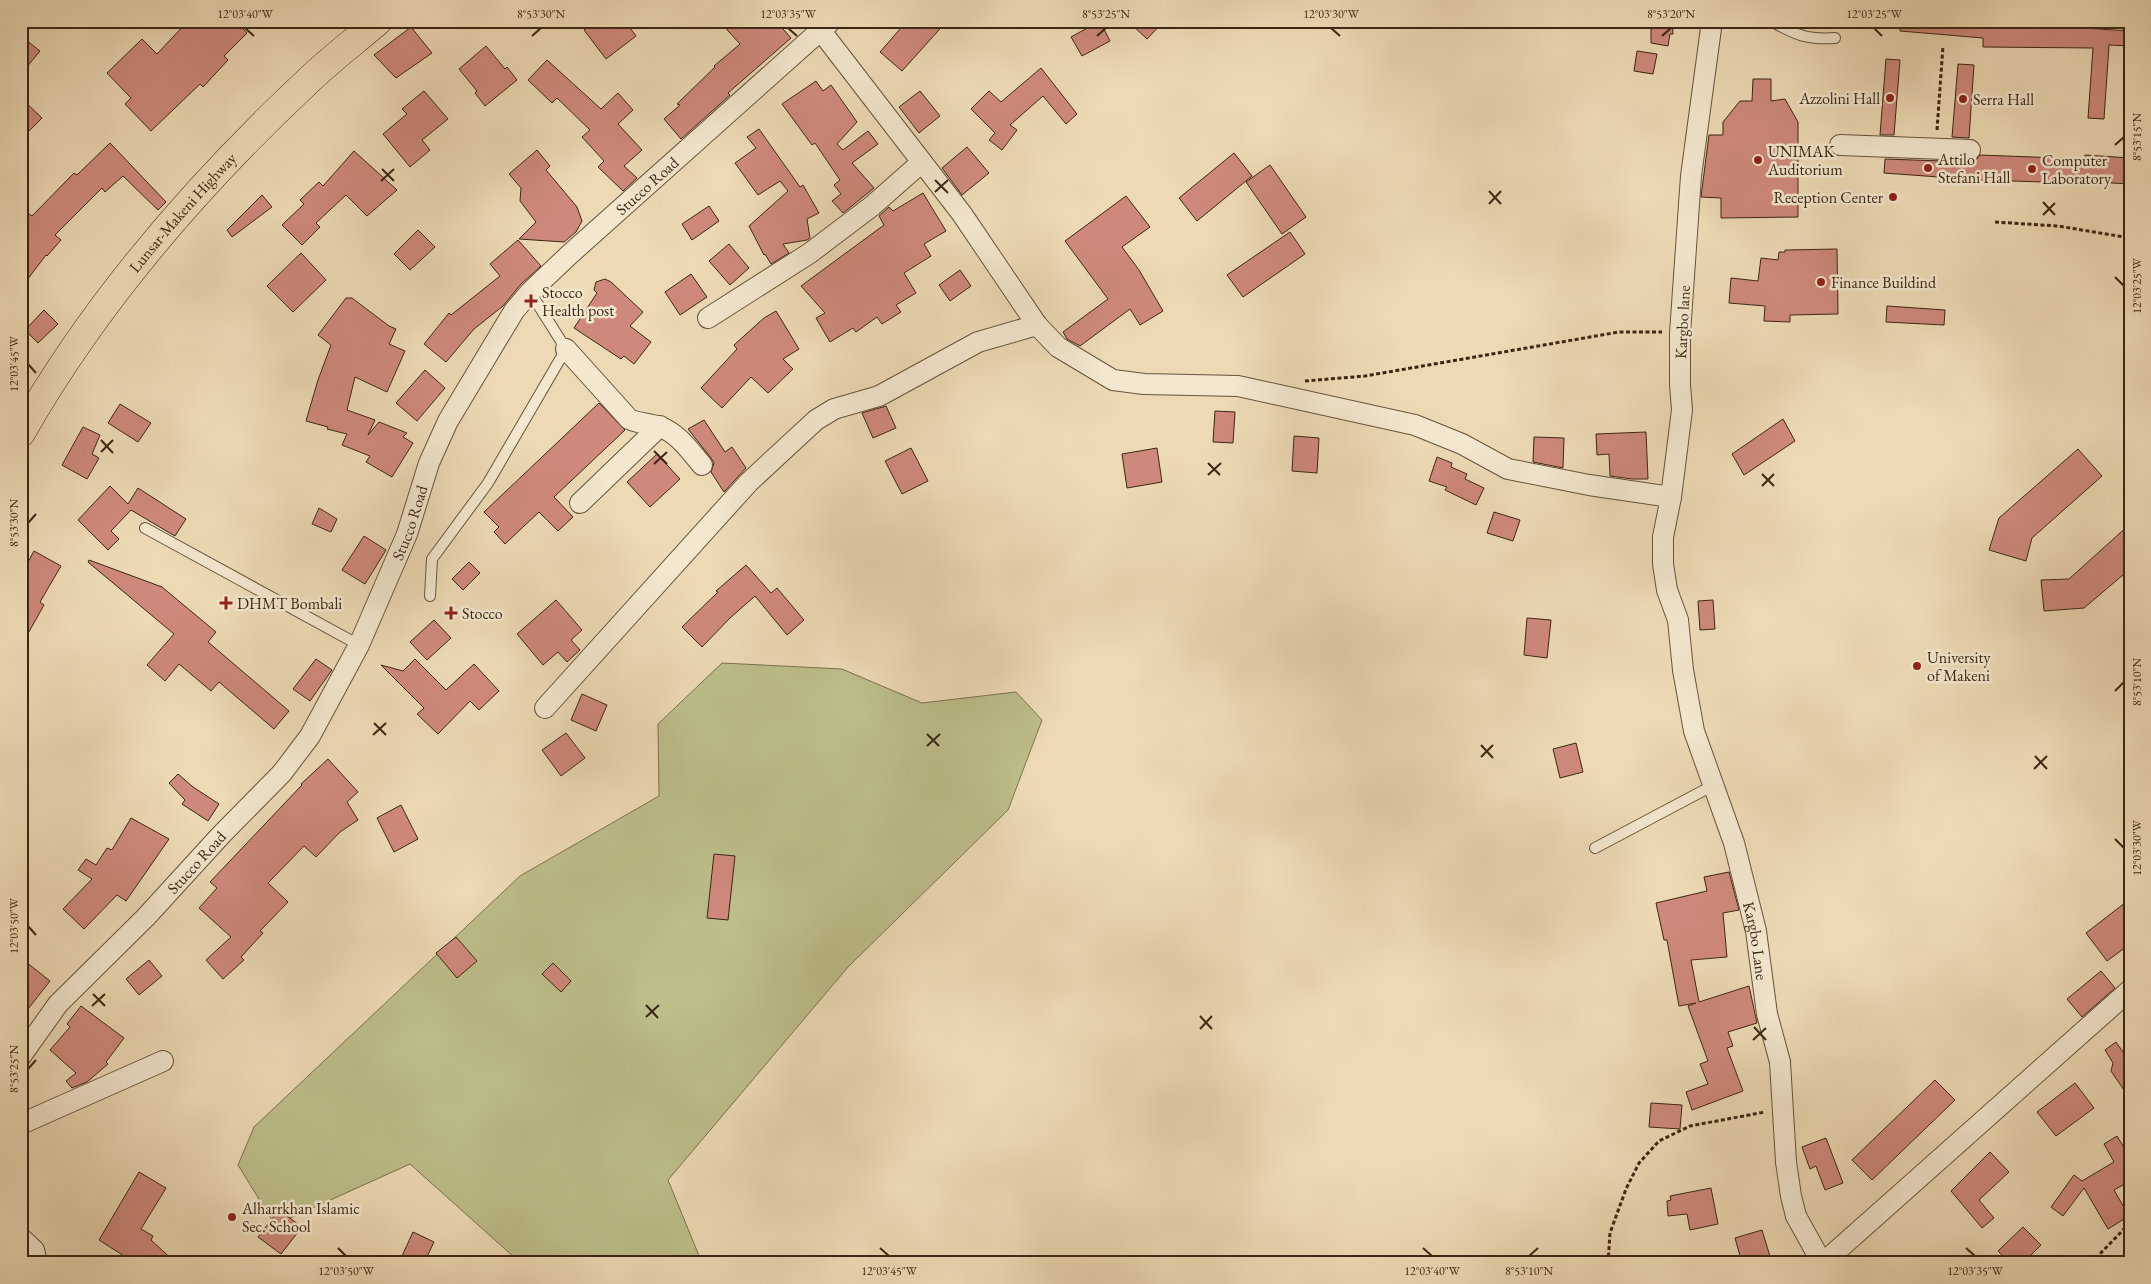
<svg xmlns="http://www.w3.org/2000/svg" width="2151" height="1284" viewBox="0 0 2151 1284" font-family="'EB Garamond',serif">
	<rect width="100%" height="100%" fill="#eddab5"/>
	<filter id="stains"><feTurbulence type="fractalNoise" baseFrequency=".004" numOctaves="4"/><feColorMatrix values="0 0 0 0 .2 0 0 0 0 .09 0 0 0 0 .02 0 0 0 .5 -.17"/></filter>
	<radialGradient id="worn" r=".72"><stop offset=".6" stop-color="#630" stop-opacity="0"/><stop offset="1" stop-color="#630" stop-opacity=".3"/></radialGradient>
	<path fill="#bdbe8a" stroke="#7c724f" d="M722 663 842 669 922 703 1016 692 1042 720 1008 810 848 967 668 1180 702 1263H518L515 1258 410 1164 275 1225 238 1165 254 1127 520 876 659 796 658 724Z"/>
	<g fill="#cf897c" stroke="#3b2614">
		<path d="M188 21H236L247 33 224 56 228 60 203 87 200 84 151 131 125 104 131 98 107 73 142 39 157 54Z"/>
		<path d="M595 21H625L636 36 606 59 584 30Z"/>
		<path d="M719 21H776L791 38 728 93 730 95 681 139 664 119 680 105 677 104 715 67 714 66 740 44Z"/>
		<path d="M907 21H947L902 71 880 52Z"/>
		<path d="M1100 21 1110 41 1082 56 1071 37Z"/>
		<path d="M1128 21H1164L1147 39Z"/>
		<path d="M1651 21H1672L1673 34H1670L1668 46 1651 43Z"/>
		<path d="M1901 21 2085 22 2084 28 2130 31V46L2109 45 2104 119 2088 118 2093 48 1983 47V38L1900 31Z"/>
		<path d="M411 27 432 53 396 78 374 55Z"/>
		<path d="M21 36 40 51 21 74Z"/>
		<path d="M486 46 505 69 507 67 517 80 485 106 475 93 477 91 459 69Z"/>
		<path d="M1637 51 1657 54 1653 74 1634 71Z"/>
		<path d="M1886 59 1900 60 1894 135H1880Z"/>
		<path d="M547 60 601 109 618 93 633 110 618 124 642 150 624 166 637 178 623 191 598 167 604 161 582 137 590 130 557 98 552 103 528 80Z"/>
		<path d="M1958 64 1974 65 1969 138 1952 137Z"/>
		<path d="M1041 68 1077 114 1066 124 1043 96 1010 125 1017 130 1002 150 989 140 995 133 971 109 989 91 1001 102Z"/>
		<path d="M1753 79H1771V101L1785 99 1798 122V217L1721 218V198L1701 197 1709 135H1723V122L1740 101H1752Z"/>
		<path d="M816 81 823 91 831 85 857 122 837 144 843 150 868 131 878 144 852 163 874 188 843 213 832 201 841 194 834 185 840 180 815 143 812 145 782 104Z"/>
		<path d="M424 91 448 119 422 140 430 150 410 167 383 134 407 114 402 109Z"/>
		<path d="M920 91 940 116 919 133 899 107Z"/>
		<path d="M21 98 42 118 21 139Z"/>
		<path d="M759 129 800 187 803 185 819 213 807 219 810 238 807 240 783 244 789 253 771 264 765 254 764 255 749 226 788 191 780 181 758 195 735 163 756 148 747 137Z"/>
		<path d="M110 143 166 202 158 210 123 176 105 192 102 188 55 235 61 240 47 256 46 255 21 288V208L32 216 74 173 77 175Z"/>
		<path d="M967 147 989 173 962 195 942 168Z"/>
		<path d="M537 150 550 166 546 170 577 207 582 221 576 232 564 242 519 239 536 222 520 201 521 188 509 174Z"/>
		<path d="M354 151 397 190 367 216 346 195 316 223 320 227 302 245 282 225 304 204 300 200 319 182 323 186Z"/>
		<path d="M1234 153 1252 176 1197 221 1179 198Z"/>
		<path d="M1980 155 2085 159V155L2130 158V184L2075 181V183L1980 180 1884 173 1885 159 1970 162 1976 160Z"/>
		<path d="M1270 165 1306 217 1282 234 1246 182Z"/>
		<path d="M923 193 946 231 924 244 931 256 904 273 916 293 896 305 901 312 882 324 877 317 856 332 853 328 830 342 816 318 825 313 801 286 884 225 879 216 889 207 893 211Z"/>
		<path d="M262 195 272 207 232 237 227 230Z"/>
		<path d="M1126 196 1150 227 1122 247 1139 270 1163 311 1140 325 1130 309 1080 346 1067 339 1063 332 1108 299 1065 241Z"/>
		<path d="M709 206 719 221 692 240 682 224Z"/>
		<path d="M418 230 435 247 410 270 394 254Z"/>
		<path d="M1290 232 1305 254 1243 297 1227 275Z"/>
		<path d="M518 240 541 266 521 284 503 306 474 329 446 362 424 344 449 313 451 315 500 276 490 264Z"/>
		<path d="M729 244 749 268 730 285 709 261Z"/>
		<path d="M1837 249 1838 314 1790 315V322L1764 321 1765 306 1729 303 1731 278 1758 281 1761 258 1778 260 1779 252H1785V250Z"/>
		<path d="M301 253 326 280 293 312 267 286Z"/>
		<path d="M960 270 971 286 950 301 939 285Z"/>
		<path d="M691 274 707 297 680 315 665 292Z"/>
		<path d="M605 279 611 282 643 312 630 326 651 342 634 364 624 356 621 359 574 328 597 293 594 290 596 282Z"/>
		<path d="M346 298H352L389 326 396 329 389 344 405 351 387 392 355 377 347 410 375 420 368 435 379 422 407 433 403 437 413 443 392 477 366 462 370 456 342 445 347 434 327 429 328 427 306 421 318 380 331 345 318 335Z"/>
		<path d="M1887 306 1945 310 1944 325 1886 322Z"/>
		<path d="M44 310 58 324 38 343 25 330Z"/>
		<path d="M776 311 799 349 783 359 793 369 768 393 751 377 722 408 701 388 737 349 734 345 764 318Z"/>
		<path d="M425 370 445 388 417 421 396 403Z"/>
		<path d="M599 403 625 430 554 497 573 517 558 531 539 512 505 544 494 532 499 527 484 512Z"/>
		<path d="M120 404 151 423 138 442 108 423Z"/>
		<path d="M886 406 896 428 873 438 862 413Z"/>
		<path d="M1215 411 1235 412 1233 443 1213 442Z"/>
		<path d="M1783 419 1795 441 1744 475 1732 454Z"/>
		<path d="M704 420 725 452 732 447 746 468 724 492 711 472 714 463 711 458 688 429Z"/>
		<path d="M83 427 100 435 92 454 99 458 87 479 62 465Z"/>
		<path d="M1646 432 1648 479H1632L1610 476 1609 454 1597 455 1596 434Z"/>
		<path d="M1294 436 1319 438 1317 473 1292 471Z"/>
		<path d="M1534 437 1564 438 1563 468 1533 462Z"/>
		<path d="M911 448 928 481 902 494 885 461Z"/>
		<path d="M1157 448 1162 482 1127 488 1122 454Z"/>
		<path d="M2078 449 2102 476 2032 538 2026 561 1989 550 1999 518Z"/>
		<path d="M657 454 680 479 650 507 627 482Z"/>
		<path d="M1437 457 1452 463 1451 467 1467 474 1465 479 1484 488 1476 505 1445 490 1447 487 1429 481Z"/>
		<path d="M110 486 128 504 138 488 186 519 175 536 131 510 111 531 119 539 108 550 78 520Z"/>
		<path d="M319 508 337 519 331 532 312 524Z"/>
		<path d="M1494 512 1520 520 1513 541 1487 533Z"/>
		<path d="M2130 524V569L2084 608 2044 611 2041 580 2069 579Z"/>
		<path d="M364 536 386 550 365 584 342 570Z"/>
		<path d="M34 551 61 566 40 602 44 605 21 646V575Z"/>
		<path d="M89 560 162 587 216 632 208 642 289 711 274 729 219 682 211 691 179 664 165 681 147 665 174 634 88 562Z"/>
		<path d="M469 562 480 573 463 590 452 579Z"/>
		<path d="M746 565 771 593 777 588 804 620 787 635 755 596 730 618 702 647 682 627 718 592 716 591Z"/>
		<path d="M556 600 582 630 571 640 580 650 567 662 558 652 543 665 517 634Z"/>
		<path d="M1713 600 1715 629 1700 630 1698 601Z"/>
		<path d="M1527 618 1551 620 1547 658 1524 655Z"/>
		<path d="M434 620 451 638 427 660 410 642Z"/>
		<path d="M316 659 332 670 310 701 293 689Z"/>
		<path d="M415 659 446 690 474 664 499 691 479 710 470 701 438 734 417 714 424 708 381 665 403 671Z"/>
		<path d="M582 694 607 705 596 731 571 720Z"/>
		<path d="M566 733 585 758 561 776 542 750Z"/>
		<path d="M1576 743 1583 772 1560 778 1553 749Z"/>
		<path d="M328 759 358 792 347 802 358 820 340 832 316 857 304 846 268 883 288 902 260 931 263 933 241 957 244 960 223 979 206 960 231 937 199 908 217 888 210 882 302 785 301 784Z"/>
		<path d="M178 774 193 787 219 804 208 821 182 804 185 800 169 783Z"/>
		<path d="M401 805 418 839 394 852 377 818Z"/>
		<path d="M131 818 169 839 126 901 117 895 84 929 63 909 92 879 78 870 86 859 96 865 107 848 112 850Z"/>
		<path d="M714 854 735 856 728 920 707 918Z"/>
		<path d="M1729 872 1739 910 1723 913 1727 957 1691 960 1699 1002 1749 986 1757 1023 1728 1032 1733 1046 1727 1048 1743 1091 1692 1110 1686 1092 1708 1084 1700 1064 1708 1061 1688 1006 1696 1003 1679 1006 1667 940H1664L1656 903 1707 891 1704 877Z"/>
		<path d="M2130 899V944L2107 961 2086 933Z"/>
		<path d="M456 937 477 961 457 978 436 953Z"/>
		<path d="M21 958 50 981 21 1018Z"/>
		<path d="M149 960 162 976 139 995 126 979Z"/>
		<path d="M553 963 571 981 561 992 542 974Z"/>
		<path d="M2101 971 2115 988 2082 1017 2067 999Z"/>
		<path d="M81 1006 124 1038 106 1062 108 1064 87 1082 72 1088 66 1081 76 1073 50 1050 70 1027 67 1024Z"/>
		<path d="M2116 1042 2130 1062V1099L2111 1071 2113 1063 2105 1050Z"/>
		<path d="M1935 1080 1955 1100 1872 1180 1852 1160Z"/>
		<path d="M2075 1083 2094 1108 2056 1136 2037 1112Z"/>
		<path d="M1651 1103 1682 1105 1680 1129 1649 1127Z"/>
		<path d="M2117 1136 2130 1158V1181L2114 1190 2129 1216 2108 1229 2084 1188 2063 1216 2051 1207 2074 1175 2082 1181 2114 1162 2104 1144Z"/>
		<path d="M1826 1138 1843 1183 1825 1190 1816 1166 1810 1169 1802 1147Z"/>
		<path d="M1990 1152 2009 1172 1979 1200 1994 1218 1982 1228 1951 1191Z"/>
		<path d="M139 1172 166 1188 141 1229 153 1236 151 1240 176 1263H135L99 1240Z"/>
		<path d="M1711 1188 1718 1224 1690 1230 1687 1214 1668 1216 1667 1201 1671 1200 1670 1196Z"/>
		<path d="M279 1210 302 1227 281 1254 258 1237Z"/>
		<path d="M2023 1227 2041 1245 2023 1263H2010L1998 1251Z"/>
		<path d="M1762 1230 1772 1263H1742L1735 1238Z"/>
		<path d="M413 1232 434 1242 424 1263H418L402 1256Z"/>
	</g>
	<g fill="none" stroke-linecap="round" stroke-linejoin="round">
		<g stroke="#68533c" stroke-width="12">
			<g id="service">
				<path d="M1771 21C1796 35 1807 40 1835 38"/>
				<path d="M145 528 359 645"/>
				<path d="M430 596 432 559 488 483 566 349 530 292"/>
				<path d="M1595 848 1712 786"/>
			</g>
		</g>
		<g stroke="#68533c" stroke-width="22">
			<g id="minor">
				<path id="s1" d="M1712 21 1691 176 1680 333V385L1682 410 1671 497 1663 537V564L1667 590 1678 620 1683 670 1694 731 1734 843 1756 931 1767 1014 1780 1062 1786 1162 1791 1196 1796 1216 1822 1263"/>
				<path d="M821 31 962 214 1037 325 1058 347 1113 380 1144 384 1238 386 1415 425 1462 444 1508 469 1589 485 1671 497"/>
				<path d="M1840 145 1970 150"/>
				<path d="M708 318 810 253 872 206 922 162"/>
				<path d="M566 349 629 419C639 424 650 423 660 427 678 433 690 451 702 465"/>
				<path d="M580 503 660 426"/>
				<path d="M545 708 749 482 816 420 834 409 879 396 978 342 1037 325"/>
				<path id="s2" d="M21 1056 58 1004 146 917 221 835 282 773 310 736 359 645 407 534 429 463 448 421 514 311 530 292 569 255 831 21"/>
				<path d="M21 1124 163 1061"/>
				<path d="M21 1238 34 1250 37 1263"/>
				<path d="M1823 1263 2130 990"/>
			</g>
		</g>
		<g stroke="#3b2614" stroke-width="29">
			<g id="primary">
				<path id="s3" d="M21 433C96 301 199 183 309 80 331 59 355 41 378 21"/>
			</g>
		</g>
		<g stroke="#3b2614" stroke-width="3" stroke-dasharray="4 2.5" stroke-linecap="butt">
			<path d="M1937 130 1943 46"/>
			<path d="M1995 222 2058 226 2130 238"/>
			<path d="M1305 381 1365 376 1619 332H1662"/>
			<path d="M1608 1263 1610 1233 1626 1189 1639 1163 1659 1141 1690 1126 1765 1112"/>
			<path d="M2091 1263 2130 1223"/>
		</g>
		<use href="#service" stroke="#f3e7cf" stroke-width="10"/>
		<use href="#minor" stroke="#f3e7cf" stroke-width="20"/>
		<use href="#primary" stroke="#eddab5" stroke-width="28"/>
	</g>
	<path fill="none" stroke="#3b2614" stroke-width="2" d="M245 28 254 36M788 28 797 36M1331 28 1340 36M1874 28 1882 36M532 36 541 28M1097 36 1106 28M1662 36 1671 28M2115 145 2124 137M382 169 394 181M935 180 948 193M381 181 394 169M1489 191 1501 204M935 192 948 180M2043 202 2055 215M1489 204 1501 191M2043 215 2055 203M2115 277 2124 286M28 364 36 373M101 440 113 453M654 451 667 464M101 452 113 440M1208 463 1220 475M654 464 667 452M1762 474 1774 486M1208 475 1221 463M1762 486 1774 474M28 523 36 514M2115 691 2124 682M374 723 386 735M927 734 939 746M373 735 386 723M1481 745 1493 758M927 746 940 734M2035 756 2047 769M1481 757 1493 745M2034 769 2047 756M2115 839 2124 848M28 926 36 935M93 994 105 1006M646 1005 658 1018M92 1006 105 994M1200 1016 1212 1029M646 1017 659 1005M1754 1027 1766 1040M1200 1029 1212 1016M1753 1040 1766 1028M28 1069 36 1060M338 1248 346 1256M880 1248 889 1256M1423 1248 1432 1256M1966 1248 1975 1256M1529 1256 1538 1248"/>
	<g fill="#8f2418" stroke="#f3e7cf" stroke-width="2">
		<circle cx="1890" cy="98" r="5"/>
		<circle cx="1963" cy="99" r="5"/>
		<circle cx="1758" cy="160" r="5"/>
		<circle cx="1928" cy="168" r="5"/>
		<circle cx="2032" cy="169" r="5"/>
		<circle cx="1893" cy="197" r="5"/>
		<circle cx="1821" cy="282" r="5"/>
		<path d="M528.5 293.5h5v5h5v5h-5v5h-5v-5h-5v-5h5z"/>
		<path d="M223.5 595.5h5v5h5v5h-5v5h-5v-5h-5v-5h5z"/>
		<path d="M448.5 605.5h5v5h5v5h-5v5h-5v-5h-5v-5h5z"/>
		<circle cx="1917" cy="666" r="5"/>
		<circle cx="232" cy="1217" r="5"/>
	</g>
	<g text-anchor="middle" stroke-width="5" stroke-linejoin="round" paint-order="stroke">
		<g font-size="16" fill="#3b2614" stroke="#f3e7cf" text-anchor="start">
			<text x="1880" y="104" text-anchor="end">Azzolini Hall</text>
			<text x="1973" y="105">Serra Hall</text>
			<text x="1768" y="157">UNIMAK<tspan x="1768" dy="18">Auditorium</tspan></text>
			<text x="1938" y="165">Attilo<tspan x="1938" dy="18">Stefani Hall</tspan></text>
			<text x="2042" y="166">Computer<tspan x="2042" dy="18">Laboratory</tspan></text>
			<text x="1883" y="203" text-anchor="end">Reception Center</text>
			<text x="1831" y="288">Finance Buildind</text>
			<text x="542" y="298">Stocco<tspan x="542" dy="18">Health post</tspan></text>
			<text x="237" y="609">DHMT Bombali</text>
			<text x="462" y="619">Stocco</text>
			<text x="1927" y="663">University<tspan x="1927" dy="18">of Makeni</tspan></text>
			<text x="242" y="1214">Alharrkhan Islamic<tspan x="242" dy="18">Sec. School</tspan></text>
		</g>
		<g font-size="16" fill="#3b2614" stroke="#f3e7cf">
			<text dy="6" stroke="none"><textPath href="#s2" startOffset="1088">Stucco Road</textPath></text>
			<text dy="6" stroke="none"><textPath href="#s3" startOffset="274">Lunsar-Makeni Highway</textPath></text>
			<text transform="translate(1682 322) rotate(-87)" y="6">Kargbo lane</text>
			<text dy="6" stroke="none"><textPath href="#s2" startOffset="668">Stucco Road</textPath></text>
			<text dy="6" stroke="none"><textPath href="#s2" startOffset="262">Stucco Road</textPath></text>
			<text dy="6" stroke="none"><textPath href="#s1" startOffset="936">Kargbo Lane</textPath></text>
		</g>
	</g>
	<rect width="2151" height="1284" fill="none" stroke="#eddab5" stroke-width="55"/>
	<rect x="28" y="28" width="2096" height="1228" fill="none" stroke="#3b2614" stroke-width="2"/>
	<g font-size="12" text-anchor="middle" fill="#3b2614">
		<text x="245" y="18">12°03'40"W</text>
		<text x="541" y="18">8°53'30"N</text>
		<text x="788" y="18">12°03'35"W</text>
		<text x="1106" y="18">8°53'25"N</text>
		<text x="1331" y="18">12°03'30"W</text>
		<text x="1671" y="18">8°53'20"N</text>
		<text x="1874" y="18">12°03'25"W</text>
		<text transform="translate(2137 137) rotate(-90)" y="4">8°53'15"N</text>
		<text transform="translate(2137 286) rotate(-90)" y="4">12°03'25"W</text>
		<text transform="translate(14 364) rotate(-90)" y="4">12°03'45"W</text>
		<text transform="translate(14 523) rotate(-90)" y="4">8°53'30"N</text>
		<text transform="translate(2137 682) rotate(-90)" y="4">8°53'10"N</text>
		<text transform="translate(2137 848) rotate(-90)" y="4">12°03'30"W</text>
		<text transform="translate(14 926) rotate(-90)" y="4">12°03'50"W</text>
		<text transform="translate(14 1069) rotate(-90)" y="4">8°53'25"N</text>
		<text x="346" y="1275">12°03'50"W</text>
		<text x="889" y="1275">12°03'45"W</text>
		<text x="1432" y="1275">12°03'40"W</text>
		<text x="1529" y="1275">8°53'10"N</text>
		<text x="1975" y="1275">12°03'35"W</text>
	</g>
	<rect width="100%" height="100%" filter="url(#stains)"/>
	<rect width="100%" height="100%" fill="url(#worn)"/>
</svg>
